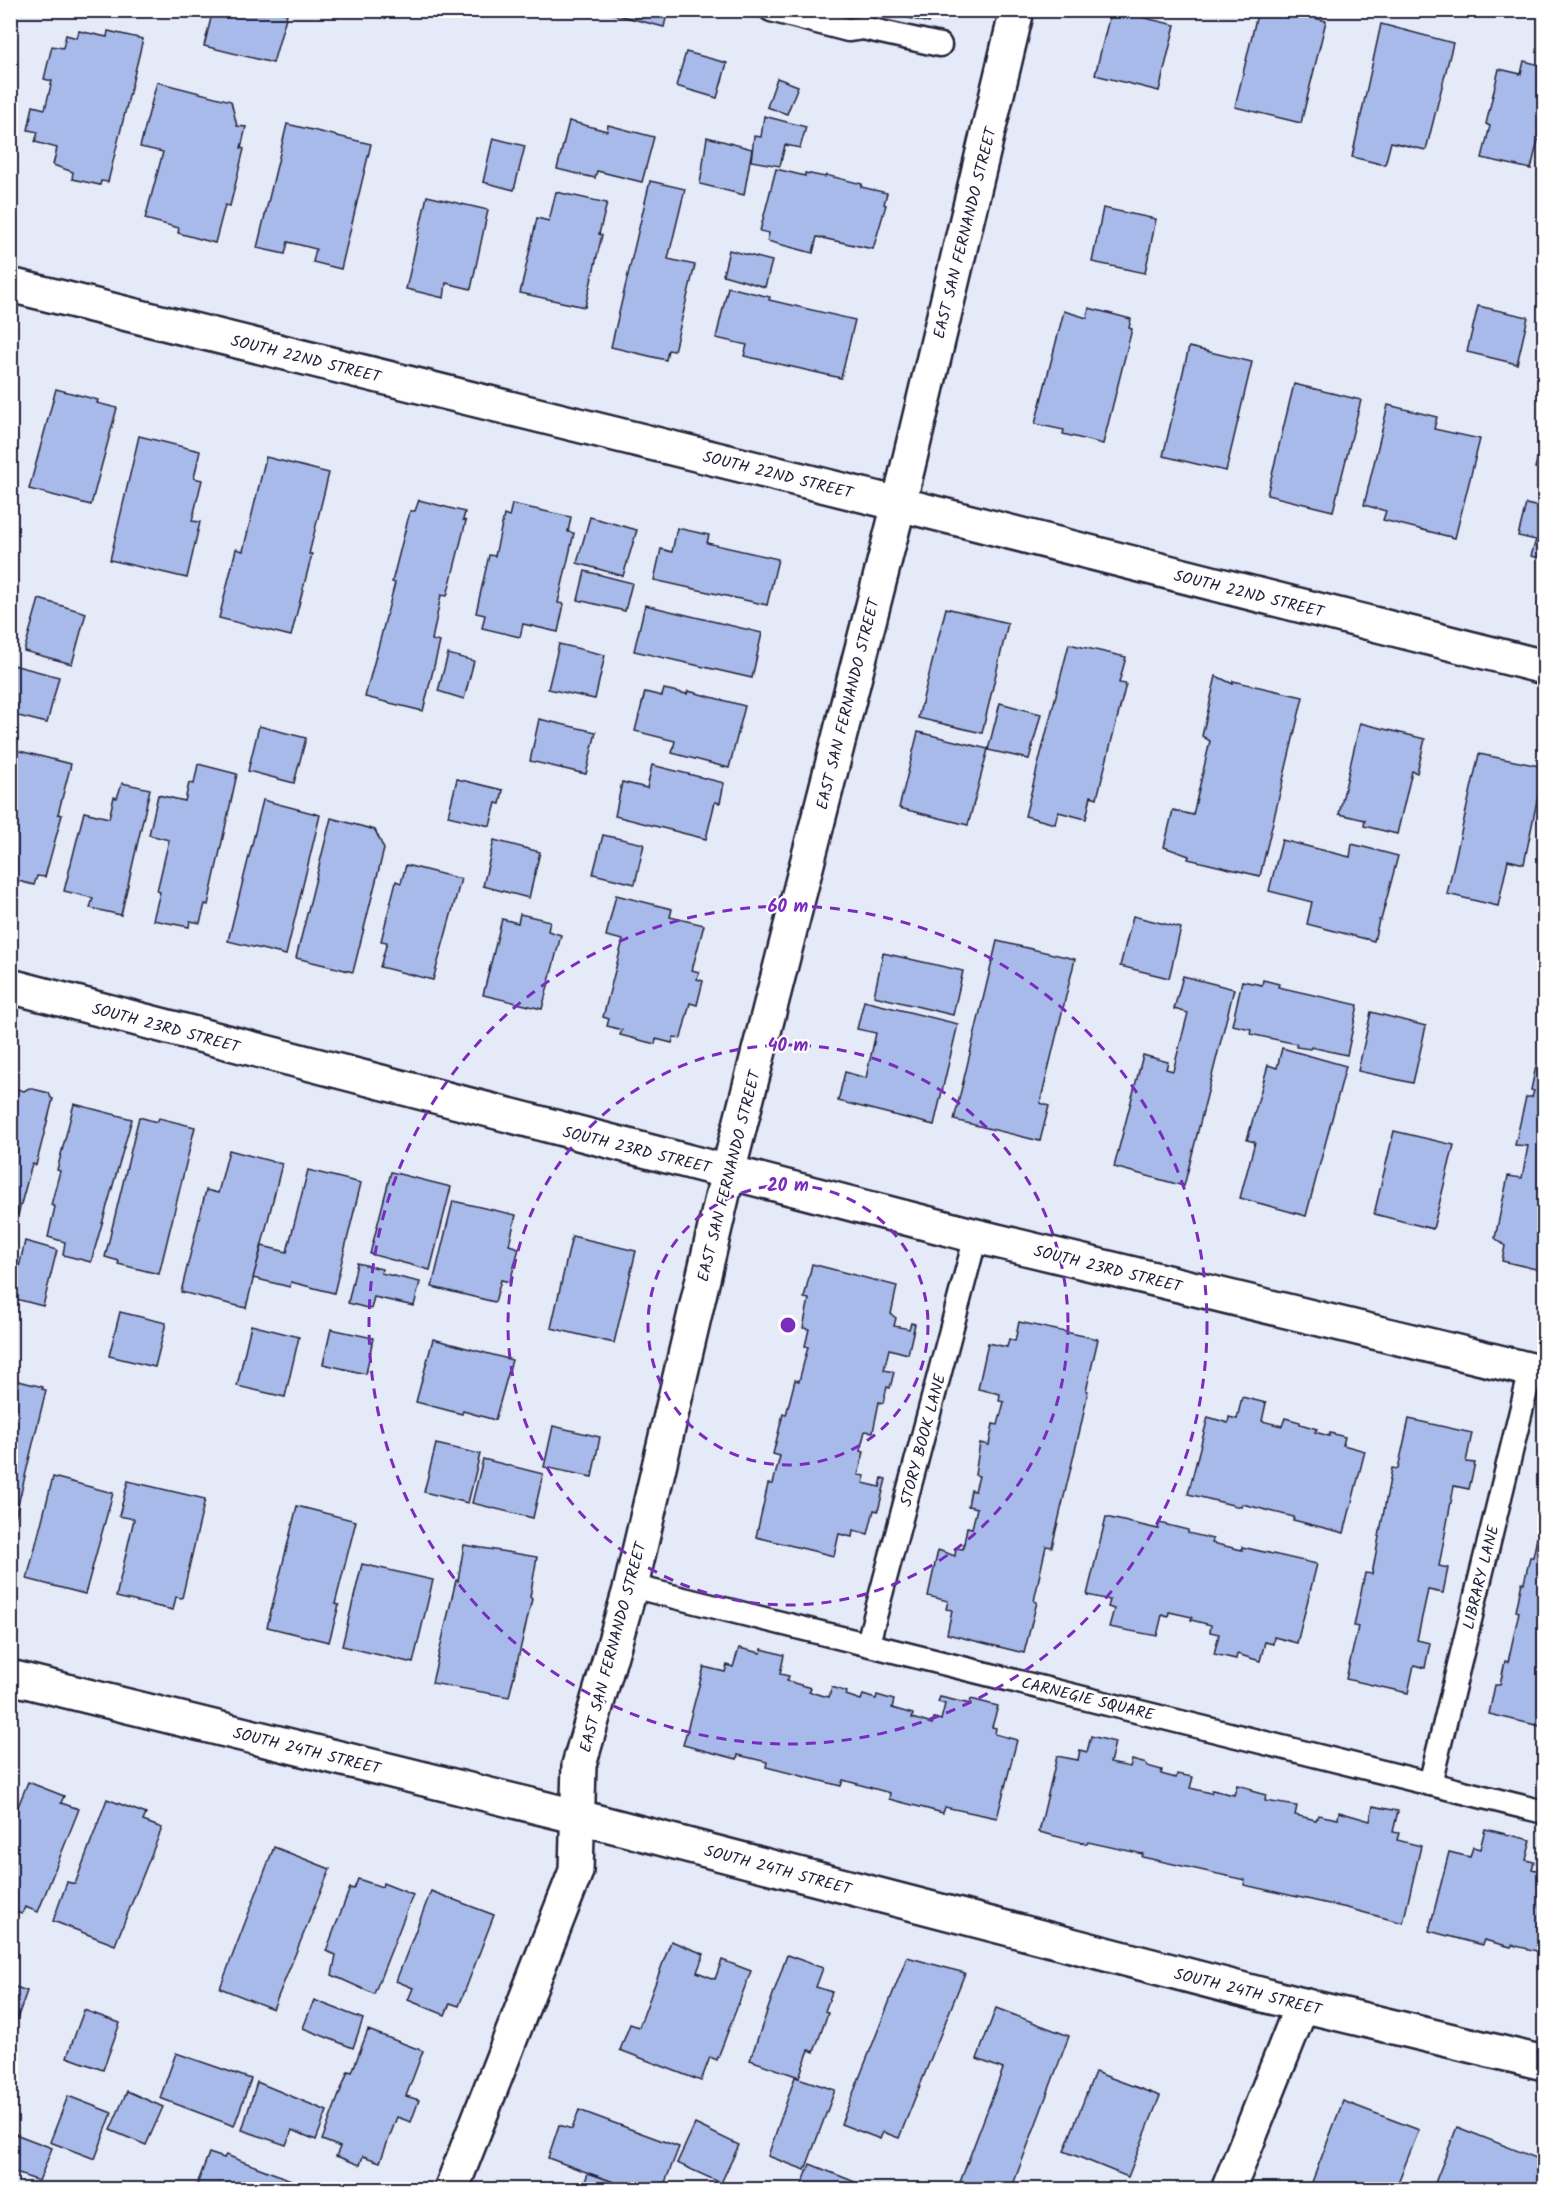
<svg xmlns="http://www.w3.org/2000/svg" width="1555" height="2200" viewBox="0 0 1555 2200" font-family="Kalam,sans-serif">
	<rect width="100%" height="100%" fill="#e5eaf8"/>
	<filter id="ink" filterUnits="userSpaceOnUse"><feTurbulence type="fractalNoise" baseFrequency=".0167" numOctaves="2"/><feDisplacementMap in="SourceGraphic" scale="12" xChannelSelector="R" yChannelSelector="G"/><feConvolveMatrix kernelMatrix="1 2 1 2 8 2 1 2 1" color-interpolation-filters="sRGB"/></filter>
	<g filter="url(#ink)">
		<g fill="#a7bae9" stroke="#22223b" stroke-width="1.5">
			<path d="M213 10H274L287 14 273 63 204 46Z"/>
			<path d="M598 10H668L664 27Z"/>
			<path d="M878 10H932L929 23Z"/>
			<path d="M1111 10 1175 25 1159 91 1095 75Z"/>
			<path d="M1133 10H1176L1175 16 1162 13 1160 17Z"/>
			<path d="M1258 10H1267L1290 16 1291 12 1326 21 1301 123 1235 107Z"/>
			<path d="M1381 24 1453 43 1426 150 1391 142 1385 165 1352 157Z"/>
			<path d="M79 31 107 37 108 31 143 39 108 182 101 181 100 185 72 179 73 172 53 165 57 148 35 142 38 132 28 130 33 106 45 109 52 81 44 79 52 46 63 48 66 35 77 38Z"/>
			<path d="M686 52 727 63 717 98 676 86Z"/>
			<path d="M1524 61 1544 66V126L1541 140H1538L1531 169 1482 158 1490 126 1486 124 1499 69 1521 74Z"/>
			<path d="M777 78 798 86 787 114 767 107Z"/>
			<path d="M157 82 231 101 237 126 246 127 241 148 244 149 230 206 225 205 215 243 178 233 179 228 145 219 163 152 140 147Z"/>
			<path d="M764 116 806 127 800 148 785 145 780 166 751 161 754 136 761 137Z"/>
			<path d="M569 121 607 131 608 125 654 137 642 182 597 171 595 178 557 169Z"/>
			<path d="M287 124 371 144 341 269 313 262 316 249 288 242 285 254 257 248Z"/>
			<path d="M707 137 752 149 744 195 700 184Z"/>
			<path d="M493 138 525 146 514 190 483 182Z"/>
			<path d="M776 169 805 176V173L825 177 826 175 862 184 861 187 887 193 884 204 886 205 873 249 817 237 813 253 767 241 769 233 760 231Z"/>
			<path d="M650 181 685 189 668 259 695 265 674 351 668 350 666 360 611 347Z"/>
			<path d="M556 192 607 203 599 234 602 235 585 307 520 293 537 218 549 221Z"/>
			<path d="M427 196 488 210 471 289 446 283 444 298 406 289Z"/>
			<path d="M1103 208 1156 219 1145 273 1092 262Z"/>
			<path d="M729 250 772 261 765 287 723 275Z"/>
			<path d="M728 287 770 297 769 300 855 320 841 378 744 356 747 345 716 338Z"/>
			<path d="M1478 306 1528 317 1517 364 1467 352Z"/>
			<path d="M1089 308 1131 319 1129 328 1132 329 1103 444 1063 434 1064 430 1035 424 1064 311 1087 318Z"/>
			<path d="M1189 347 1252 362 1226 471 1163 456Z"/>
			<path d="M1294 384 1361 400 1333 511 1267 495Z"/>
			<path d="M56 389 98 400 97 403 117 408 91 505 29 489Z"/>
			<path d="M1388 405 1437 417 1434 429 1480 439 1455 538 1383 520 1386 511 1364 505Z"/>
			<path d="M1544 433V470L1535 468Z"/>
			<path d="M139 436 200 451 194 478 202 480 192 521 200 522 187 578 110 560Z"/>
			<path d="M266 457 329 473 309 554H312L291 636 219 618 236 549 243 551Z"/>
			<path d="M1544 485V559L1531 556 1536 540 1518 536 1526 504 1539 507Z"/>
			<path d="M419 500 465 512 463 520 466 521 447 596 441 595 432 640 440 642 423 711 365 697 395 583 392 582 410 511H415Z"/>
			<path d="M512 504 571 517 568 532 574 533 558 603 564 604 558 632 523 624 520 637 482 628 485 615 476 613 489 555 495 556 504 515 509 517Z"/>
			<path d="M590 517 637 530 623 576 577 563Z"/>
			<path d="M677 528 709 535 707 543 778 559 767 605 654 580 661 549 672 552Z"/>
			<path d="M585 571 632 583 625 611 578 600Z"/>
			<path d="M39 599 86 613 72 664 24 651Z"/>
			<path d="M645 605 762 633 752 678 634 651Z"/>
			<path d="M946 608 1008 623 982 733 918 718Z"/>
			<path d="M559 644 605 655 595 699 548 689Z"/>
			<path d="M1069 644 1126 657 1119 683 1126 684 1097 798 1091 796 1086 819 1058 812 1055 824 1025 816Z"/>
			<path d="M448 654 474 661 464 699 438 691Z"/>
			<path d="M13 665 59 677 47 723 10 714V677Z"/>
			<path d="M1216 676 1233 684V681L1303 697 1260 876 1188 859 1189 856 1164 847 1173 810 1193 815 1210 741 1202 736Z"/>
			<path d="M664 689 687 694 688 691 745 706 729 768 672 753 675 741 635 731 645 692 662 696Z"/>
			<path d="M1000 703 1041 714 1029 759 988 750Z"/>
			<path d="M539 719 596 732 586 774 530 761Z"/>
			<path d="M1360 723 1425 739 1417 773 1412 771 1397 834 1364 826 1365 820 1339 814Z"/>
			<path d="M259 726 306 738 294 783 248 771Z"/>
			<path d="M918 732 988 749 968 825 899 808Z"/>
			<path d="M12 749 71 764 58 814 62 815 45 877 37 876 34 885 10 879Z"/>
			<path d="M1479 754 1544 767 1524 864 1508 860 1498 906 1447 894Z"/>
			<path d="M198 764 237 774 208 905 205 904 200 923 190 921 189 927 153 920 160 892 157 891 169 840 149 835 158 795 185 801 189 783 194 784Z"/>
			<path d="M652 765 724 783 720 803 715 802 706 839 615 816 622 782 647 788Z"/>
			<path d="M457 779 503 790 500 804 496 803 490 826 448 816Z"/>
			<path d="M122 783 150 789 121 915 90 908 93 898 64 891 84 812 109 818 114 797 117 798Z"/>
			<path d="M263 800 320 815 286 955 228 941Z"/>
			<path d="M331 818 375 830 384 849 353 972 296 958Z"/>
			<path d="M603 835 644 844 635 884 593 874Z"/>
			<path d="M494 840 540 852 529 898 483 886Z"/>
			<path d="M1282 840 1350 857 1352 844 1398 856 1381 920H1379L1374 941 1307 924 1312 902 1269 891Z"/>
			<path d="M406 865 461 879 433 980 380 967 387 942 381 941 396 881 401 883Z"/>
			<path d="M616 895 672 909 670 917 704 925 692 970 699 972 697 979 703 981 697 1005 690 1003 681 1038 674 1037 672 1043 656 1039 655 1044 620 1035 622 1030 607 1026 609 1019 603 1017 623 940 606 936Z"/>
			<path d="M520 914 550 921 548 931 561 935 542 1009 483 995 502 919 518 923Z"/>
			<path d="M1133 916 1181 928 1169 978 1120 966Z"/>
			<path d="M997 941 1075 959 1040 1103 1049 1106 1040 1141 954 1120Z"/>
			<path d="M883 953 963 971 953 1015 874 996Z"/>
			<path d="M1183 976 1234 989 1184 1186 1114 1167 1143 1055 1168 1062 1166 1069 1173 1071 1188 1013 1174 1009Z"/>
			<path d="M1263 980 1279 984 1278 987 1358 1005 1347 1055 1311 1047 1310 1049 1296 1047 1297 1044 1250 1034 1251 1029 1232 1025 1242 981 1262 985Z"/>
			<path d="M864 1001 958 1024 934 1125 838 1101 845 1072 866 1078 876 1033 857 1029Z"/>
			<path d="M1371 1012 1426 1026 1413 1083 1358 1071Z"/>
			<path d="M1282 1048 1346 1066 1306 1216 1240 1198 1255 1142 1247 1140 1268 1065 1277 1068Z"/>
			<path d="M1536 1066 1544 1068V1271L1502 1261 1505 1246 1495 1238 1508 1176 1522 1178 1528 1146 1515 1145 1526 1097H1532L1534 1091 1531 1090Z"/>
			<path d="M10 1087 24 1091 29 1088 49 1093 51 1098 53 1099 36 1165 32 1164 18 1215H15L11 1229Z"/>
			<path d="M74 1104 132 1119 91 1262 63 1255 65 1242 48 1237 55 1207 51 1205 60 1171 57 1170Z"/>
			<path d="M139 1117 157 1122 159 1118 195 1127 159 1274 118 1264 119 1261 105 1257Z"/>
			<path d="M1394 1131 1454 1145 1433 1229 1374 1214Z"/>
			<path d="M229 1150 282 1164 246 1308 181 1292 206 1190 218 1193Z"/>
			<path d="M308 1170 361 1183 334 1293 291 1282 290 1287 253 1278 262 1246 287 1252Z"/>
			<path d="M391 1172 451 1187 430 1270 370 1254Z"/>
			<path d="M453 1201 516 1215 509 1245 519 1248 510 1282 501 1280 495 1302 432 1287Z"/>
			<path d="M572 1236 636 1251 614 1343 551 1328Z"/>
			<path d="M25 1241 57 1250 43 1306 12 1298Z"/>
			<path d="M357 1263 382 1269 381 1273 420 1282 414 1306 374 1297 371 1309 348 1303Z"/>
			<path d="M812 1264 897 1286 891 1314 896 1318 894 1326 909 1329 911 1323 915 1324 908 1354 889 1349 884 1370 894 1372 890 1388 887 1387 883 1403 879 1402 873 1432 865 1431 860 1451 864 1452 858 1475 865 1476 863 1483 880 1487 882 1478 886 1479 878 1511 874 1510 868 1534 853 1530 852 1537 839 1534 834 1556 756 1537 768 1484H773L780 1456 773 1454 783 1414 786 1415 795 1380 799 1381 808 1347 805 1346 809 1329 803 1328 809 1299 804 1298Z"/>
			<path d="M120 1312 166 1323 155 1367 109 1356Z"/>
			<path d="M1019 1322 1098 1339 1086 1391H1088L1082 1421 1052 1547 1046 1546 1034 1601 1037 1602 1024 1653 947 1634 952 1610 946 1609 948 1601 928 1596 938 1550 955 1556 956 1548 963 1549 967 1527 972 1528 977 1508 968 1506 971 1490 975 1491 979 1476 975 1475 980 1443 989 1445 993 1424 998 1425 1004 1402 999 1401 1000 1394 978 1389 988 1343 1007 1347 1009 1339 1015 1341Z"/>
			<path d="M251 1325 299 1337 285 1397 237 1386Z"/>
			<path d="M331 1329 373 1338 366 1374 323 1364Z"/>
			<path d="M433 1339 512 1360 495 1420 463 1411 462 1414 416 1402Z"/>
			<path d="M10 1379 43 1387 42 1389 46 1390 10 1538Z"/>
			<path d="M1242 1397 1266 1403 1262 1421 1282 1426 1285 1418 1300 1422V1424L1317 1429 1315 1432 1329 1436 1330 1433 1345 1437 1343 1445 1365 1451 1344 1533 1293 1520 1294 1517 1242 1504 1241 1507 1188 1494 1208 1417 1228 1423 1229 1417 1237 1419Z"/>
			<path d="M1409 1419 1472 1433 1466 1462 1475 1463 1469 1489 1454 1486 1439 1566 1448 1568 1443 1593 1428 1590 1417 1640 1430 1643 1425 1668 1414 1665 1408 1693 1346 1679 1358 1627 1354 1626 1365 1573 1372 1574 1392 1468 1398 1469Z"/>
			<path d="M553 1426 600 1437 592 1477 544 1467Z"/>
			<path d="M436 1444 480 1454 468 1503 424 1492Z"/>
			<path d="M483 1459 543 1474 533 1518 472 1503Z"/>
			<path d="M53 1477 113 1493 85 1594 27 1579Z"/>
			<path d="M128 1481 205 1499 182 1598 176 1597 173 1610 116 1597 134 1519 119 1516Z"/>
			<path d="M1544 1505V1727L1489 1714 1495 1685H1500L1505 1661 1508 1662 1519 1612 1516 1611 1522 1582 1524 1583 1530 1557H1533Z"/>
			<path d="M297 1506 356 1521 335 1604 339 1605 329 1642 267 1627Z"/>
			<path d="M1106 1517 1158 1529 1159 1523 1188 1530V1533L1213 1539 1212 1543 1242 1550V1547L1317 1564 1297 1643 1274 1637 1273 1644 1265 1642 1260 1661 1237 1654 1236 1659 1214 1654 1219 1634 1210 1632 1211 1625 1191 1620 1192 1617 1169 1612 1168 1617 1162 1615 1157 1636 1109 1627 1114 1609 1108 1607 1110 1600 1087 1595Z"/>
			<path d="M464 1545 537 1557 530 1597 532 1599 509 1697 432 1683 456 1580 458 1581Z"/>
			<path d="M362 1564 433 1580 413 1663 342 1646Z"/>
			<path d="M739 1648 761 1653 762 1649 784 1655 780 1674 789 1676 787 1681 811 1688 809 1692 829 1697 832 1687 847 1692 846 1695 861 1700 863 1695 876 1699 877 1695 894 1700 892 1708 913 1714 912 1718 932 1724 934 1718 941 1720 945 1704 938 1702 940 1697 970 1704 971 1699 998 1706 992 1727 996 1728 995 1734 1017 1740 997 1818 945 1807 943 1813 889 1799 890 1793 843 1780 841 1786 766 1767 767 1762 738 1755 737 1759 683 1745 704 1667 725 1672 727 1665 733 1667Z"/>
			<path d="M1091 1736 1115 1742 1110 1763 1130 1767 1132 1760 1147 1764V1766L1162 1770 1161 1774 1176 1778 1177 1774 1193 1777 1190 1788 1211 1793 1212 1790 1234 1795 1237 1785 1252 1789 1251 1791 1266 1795 1265 1801 1297 1806 1295 1815 1316 1820 1318 1815 1338 1819 1339 1812 1370 1821 1373 1806 1398 1811 1393 1832 1399 1833 1397 1840 1421 1846 1403 1923 1347 1908 1244 1885 1245 1880 1142 1857 1143 1854 1088 1842 1087 1844 1039 1832 1057 1756 1078 1760 1080 1750 1087 1752Z"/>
			<path d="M28 1782 64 1796 61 1803 79 1809 38 1912 25 1907 22 1914 16 1912 10 1927V1826Z"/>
			<path d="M107 1799 146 1814 143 1821 162 1828 115 1945 53 1921 67 1882 75 1884Z"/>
			<path d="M1485 1829 1531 1840 1526 1860 1534 1862 1532 1869 1544 1872V1956L1541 1955V1952L1512 1945 1511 1947 1484 1940 1482 1945 1429 1931 1449 1852 1470 1857 1473 1847 1480 1849Z"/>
			<path d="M274 1847 330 1869 273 2009 220 1988Z"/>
			<path d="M358 1879 382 1887 383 1883 413 1895 374 1994 332 1975 336 1955 326 1951 350 1888 354 1889Z"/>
			<path d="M431 1891 494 1915 459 2006 450 2003 445 2015 408 2000 413 1988 396 1981Z"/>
			<path d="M671 1941 704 1954 697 1972 715 1979 722 1960 751 1971 717 2060 710 2057 701 2081 620 2050 630 2024 639 2027Z"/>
			<path d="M787 1955 823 1968 816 1987 832 1992 825 2011 828 2013 814 2052 809 2050 799 2077 750 2060Z"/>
			<path d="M907 1957 965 1973 899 2138 883 2132 880 2139 841 2124Z"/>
			<path d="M10 1985 27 1991 11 2036H10Z"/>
			<path d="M314 2000 363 2019 353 2048 303 2028Z"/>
			<path d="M996 2008 1069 2036 1011 2190H957L1003 2069 977 2059Z"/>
			<path d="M84 2010 120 2023 103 2070 67 2057Z"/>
			<path d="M368 2030 423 2051 406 2096 419 2100 411 2122 397 2117 380 2162 363 2156 360 2165 336 2156 340 2147 322 2140 348 2071 352 2072Z"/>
			<path d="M176 2053 251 2079 234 2126 160 2098Z"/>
			<path d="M1095 2072 1160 2096 1128 2177 1064 2151Z"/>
			<path d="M795 2077 835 2090 805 2170 768 2156Z"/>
			<path d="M257 2082 327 2111 316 2140 292 2130 286 2145 242 2130Z"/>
			<path d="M127 2091 163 2107 146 2145 110 2130Z"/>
			<path d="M68 2096 112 2113 95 2159 50 2142Z"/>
			<path d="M1343 2101 1419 2130 1395 2190H1309Z"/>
			<path d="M579 2110 679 2147 662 2190H635L548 2158 559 2125 572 2129Z"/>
			<path d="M695 2124 739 2145 721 2183 677 2163Z"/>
			<path d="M1457 2127 1544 2161V2190L1433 2188Z"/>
			<path d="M10 2132 52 2148 39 2181 10 2171Z"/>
			<path d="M209 2153 224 2158 226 2155 317 2190H205L196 2187Z"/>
			<path d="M810 2164 875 2190H800Z"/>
			<path d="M588 2173 628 2187 635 2190H582Z"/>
		</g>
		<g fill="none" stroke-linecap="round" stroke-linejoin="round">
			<g stroke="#22223b" stroke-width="27">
				<g id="service">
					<path d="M771 10 848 30 863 28 940 45"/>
					<path d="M631 1586 1544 1812"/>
					<path d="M868 1643 976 1236"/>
					<path d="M1430 1784 1531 1370"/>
				</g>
			</g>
			<g stroke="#22223b" stroke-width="38">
				<g id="minor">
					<path d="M10 285 899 504 1544 667"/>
					<path d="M10 986 976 1236 1544 1373"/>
					<path d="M451 2190 576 1871 579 1765 631 1586 728 1172 899 504 1017 10"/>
					<path d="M1228 2190 1302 2005"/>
				</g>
			</g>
			<g stroke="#22223b" stroke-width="38">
				<path id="secondary" d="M10 1677 579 1817 1302 2005 1544 2063"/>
			</g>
			<use href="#service" stroke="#fff" stroke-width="22"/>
			<use href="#minor" stroke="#fff" stroke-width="33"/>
			<use href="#secondary" stroke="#fff" stroke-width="33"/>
		</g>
	</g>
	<g fill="none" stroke="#7b2cbf" stroke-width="3" stroke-dasharray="10 8">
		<circle cx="788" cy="1325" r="140"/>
		<circle cx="788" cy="1325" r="280"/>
		<circle cx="788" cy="1325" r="419"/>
	</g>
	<g text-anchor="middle" stroke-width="4.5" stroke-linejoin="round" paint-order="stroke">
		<g font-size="16" fill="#22223b" stroke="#fff">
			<text transform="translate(964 233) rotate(-76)" y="6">EAST SAN FERNANDO STREET</text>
			<text transform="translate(306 358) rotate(14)" y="6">SOUTH 22ND STREET</text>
			<text transform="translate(778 474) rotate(14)" y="6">SOUTH 22ND STREET</text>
			<text transform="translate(1249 593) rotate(14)" y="6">SOUTH 22ND STREET</text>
			<text transform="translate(847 704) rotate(-76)" y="6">EAST SAN FERNANDO STREET</text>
			<text transform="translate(166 1027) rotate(15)" y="6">SOUTH 23RD STREET</text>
			<text transform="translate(637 1149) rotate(14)" y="6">SOUTH 23RD STREET</text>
			<text transform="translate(728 1176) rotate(-76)" y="6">EAST SAN FERNANDO STREET</text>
			<text transform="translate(1108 1268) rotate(14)" y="6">SOUTH 23RD STREET</text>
			<text transform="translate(922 1440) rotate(-75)" y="6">STORY BOOK LANE</text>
			<text transform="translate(1480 1577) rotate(-76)" y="6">LIBRARY LANE</text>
			<text transform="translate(612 1647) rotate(-75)" y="6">EAST SAN FERNANDO STREET</text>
			<text transform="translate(1088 1698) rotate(14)" y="6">CARNEGIE SQUARE</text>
			<text transform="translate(307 1750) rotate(14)" y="6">SOUTH 24TH STREET</text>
			<text transform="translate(778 1869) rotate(15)" y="6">SOUTH 24TH STREET</text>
			<text transform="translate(1248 1991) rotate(14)" y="6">SOUTH 24TH STREET</text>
		</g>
	</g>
	<circle cx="788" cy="1325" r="9" fill="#7b2cbf" stroke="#fff" stroke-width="3"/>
	<g font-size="18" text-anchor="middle" font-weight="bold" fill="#7b2cbf" stroke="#fff" stroke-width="4.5" stroke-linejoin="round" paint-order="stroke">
		<text x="788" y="912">60 m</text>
		<text x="788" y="1051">40 m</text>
		<text x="788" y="1191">20 m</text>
	</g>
	<rect width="1555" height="2200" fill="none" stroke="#fff" stroke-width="36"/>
	<rect x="18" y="18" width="1519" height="2164" fill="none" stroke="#22223b" stroke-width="2" filter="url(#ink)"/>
</svg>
